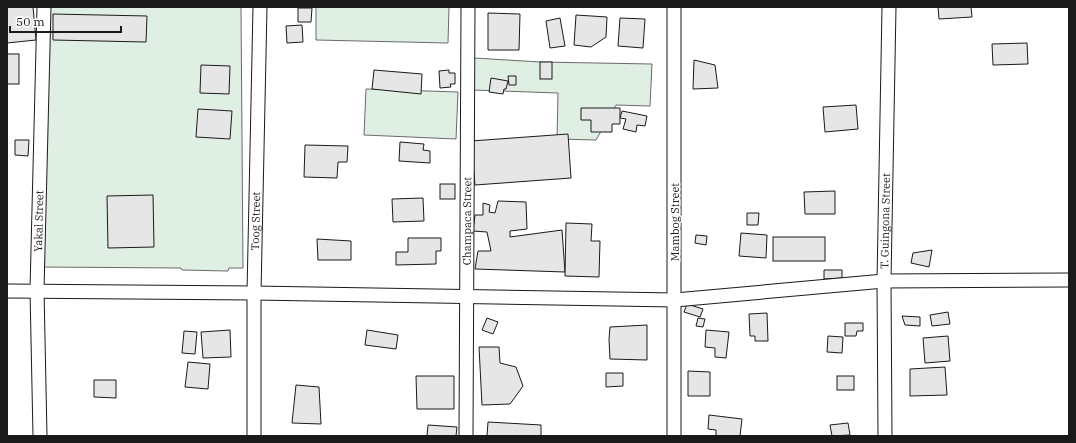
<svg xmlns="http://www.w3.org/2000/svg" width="1076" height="443" viewBox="0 0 1076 443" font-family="'IBM Plex Serif',serif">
	<rect width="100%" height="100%" fill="#fff"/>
	<g fill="#e0efe3" stroke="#6a6a6a">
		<path d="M47 7H241L243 268H229L228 271 182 270 181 268 41 267Z"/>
		<path d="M316 7H449L448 43 316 40Z"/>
		<path d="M474 58 540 62 652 64 650 106 616 105 596 140 557 139 558 93 473 90Z"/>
		<path d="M366 89 458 92 456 139 364 135Z"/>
	</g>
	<g fill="#e6e6e6" stroke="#1a1a1a">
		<path d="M7 7H33L36 40 7 43Z"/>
		<path d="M938 7H971L972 17 939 19Z"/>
		<path d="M298 8H312L311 22H298Z"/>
		<path d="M488 13 520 14 519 50H488Z"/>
		<path d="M53 14 147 16 146 42 53 40Z"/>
		<path d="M576 15 607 17 606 37 591 47 574 45Z"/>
		<path d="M560 18 565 46 550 48 546 21Z"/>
		<path d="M620 18 645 19 643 48 618 46Z"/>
		<path d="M302 25 303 42 287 43 286 26Z"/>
		<path d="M1027 43 1028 64 993 65 992 44Z"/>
		<rect x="7" y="54" width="12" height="30"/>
		<path d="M694 60 715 65 718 88 693 89Z"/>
		<rect x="540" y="62" width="12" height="17"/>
		<path d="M201 65 230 66 229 94 200 93Z"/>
		<path d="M374 70 422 74 421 94 372 89Z"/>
		<path d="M449 70V73H455V84H450L451 87 440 88 439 71Z"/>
		<path d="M508 76H516V85H509Z"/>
		<path d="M491 78 508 81 506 89H504L503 94 489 92Z"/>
		<path d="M856 105 858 129 825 132 823 107Z"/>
		<path d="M581 108H620V124H612V132H591V120H581Z"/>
		<path d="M198 109 232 111 230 139 196 137Z"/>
		<path d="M622 111 647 116 645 126 637 125 636 132 623 129 626 119 620 118Z"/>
		<path d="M568 134 571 178 475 185 471 141Z"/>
		<path d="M15 140H29L28 156 15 155Z"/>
		<path d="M400 142 424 144 423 150 430 151V163L399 161Z"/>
		<path d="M305 145 348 146 347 162H338L337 178 304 177Z"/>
		<rect x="440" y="184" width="15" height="15"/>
		<path d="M835 191V214H805L804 192Z"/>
		<path d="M153 195 154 247 108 248 107 196Z"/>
		<path d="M423 198 424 221 393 222 392 199Z"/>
		<path d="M498 201 526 202 527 229 510 231V237L562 230 565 272 475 269 478 251H491L487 232 473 231 475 215H483V203L490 205 489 212 495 213Z"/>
		<path d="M747 213H759L758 225H747Z"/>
		<path d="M566 223 592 224 591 241H600L599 277 565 276Z"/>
		<path d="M741 233 767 235 766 258 739 256Z"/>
		<path d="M696 235 707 236 706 245 695 243Z"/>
		<rect x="773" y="237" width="52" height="24"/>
		<path d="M408 238H441V251H436V264L396 265V252H408Z"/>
		<path d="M317 239 351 241V260H318Z"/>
		<path d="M932 250 929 267 911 263 913 253Z"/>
		<path d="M824 270H842V278L824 279Z"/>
		<path d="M687 304 703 309 700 317 684 312Z"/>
		<path d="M948 312 950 324 932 326 930 315Z"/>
		<path d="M767 313 768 341H755V336H750L749 314Z"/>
		<path d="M902 316 920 317V326L905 325Z"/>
		<path d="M487 318 498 322 493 334 482 330Z"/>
		<path d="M698 318 705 319 703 327 696 326Z"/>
		<path d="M845 323H863V331H857L856 336H845Z"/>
		<path d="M647 325V360L610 359 609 339 610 327Z"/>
		<path d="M230 330 231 357 203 358 201 332Z"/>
		<path d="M367 330 398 335 396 349 365 345Z"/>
		<path d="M706 330 729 332 726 358 715 357V348L705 347Z"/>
		<path d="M184 331 197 332 195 354 182 353Z"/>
		<path d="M828 336 843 337 842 353 827 352Z"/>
		<path d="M948 336 950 361 925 363 923 338Z"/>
		<path d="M479 347H499L500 363 516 367 523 386 510 404 482 405Z"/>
		<path d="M188 362 210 364 208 389 185 387Z"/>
		<path d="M945 367 947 395 910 396V369Z"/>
		<path d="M688 371 710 372V396H688Z"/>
		<path d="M606 373H623V386L606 387Z"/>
		<path d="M416 376H454V409H417Z"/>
		<rect x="837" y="376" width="17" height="14"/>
		<path d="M94 380H116V398L94 397Z"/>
		<path d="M296 385 319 387 321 424 292 423Z"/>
		<path d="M709 415 742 419 740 436H716V430L708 429Z"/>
		<path d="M488 422 541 425V436H487Z"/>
		<path d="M848 423 850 435 832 436 830 425Z"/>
		<path d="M428 425 457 427 456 436H427Z"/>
	</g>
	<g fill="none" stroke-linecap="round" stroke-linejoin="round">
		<g stroke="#1a1a1a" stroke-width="15">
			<g id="minor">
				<path d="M674 7V436"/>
				<path d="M7 291 254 293 675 300 884 281 1069 280"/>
				<path id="s1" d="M40 436 37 290 44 7"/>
				<path id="s2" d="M254 436V293L260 7"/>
				<path id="s3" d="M466 436 468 7"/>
				<path id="s4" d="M885 436 884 281 889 7"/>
			</g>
		</g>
		<use href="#minor" stroke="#fff" stroke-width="13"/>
	</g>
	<g text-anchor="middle" stroke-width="3" stroke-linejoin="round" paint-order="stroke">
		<g font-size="11" fill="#1a1a1a" stroke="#fff">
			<text dy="4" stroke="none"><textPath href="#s1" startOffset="215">Yakal Street</textPath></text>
			<text dy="4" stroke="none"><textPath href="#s2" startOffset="215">Toog Street</textPath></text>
			<text dy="4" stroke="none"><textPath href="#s4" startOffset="215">T. Guingona Street</textPath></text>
			<text dy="4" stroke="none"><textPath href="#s3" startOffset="215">Champaca Street</textPath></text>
			<text transform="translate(675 222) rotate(-90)" y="4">Mambog Street</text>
		</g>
	</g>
	<rect width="1076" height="443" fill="none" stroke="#1a1a1a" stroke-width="16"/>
	<path d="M10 26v6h111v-6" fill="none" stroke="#1a1a1a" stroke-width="2"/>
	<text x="16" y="26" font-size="12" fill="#1a1a1a" stroke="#ffffff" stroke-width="3" paint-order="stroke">50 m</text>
</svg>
